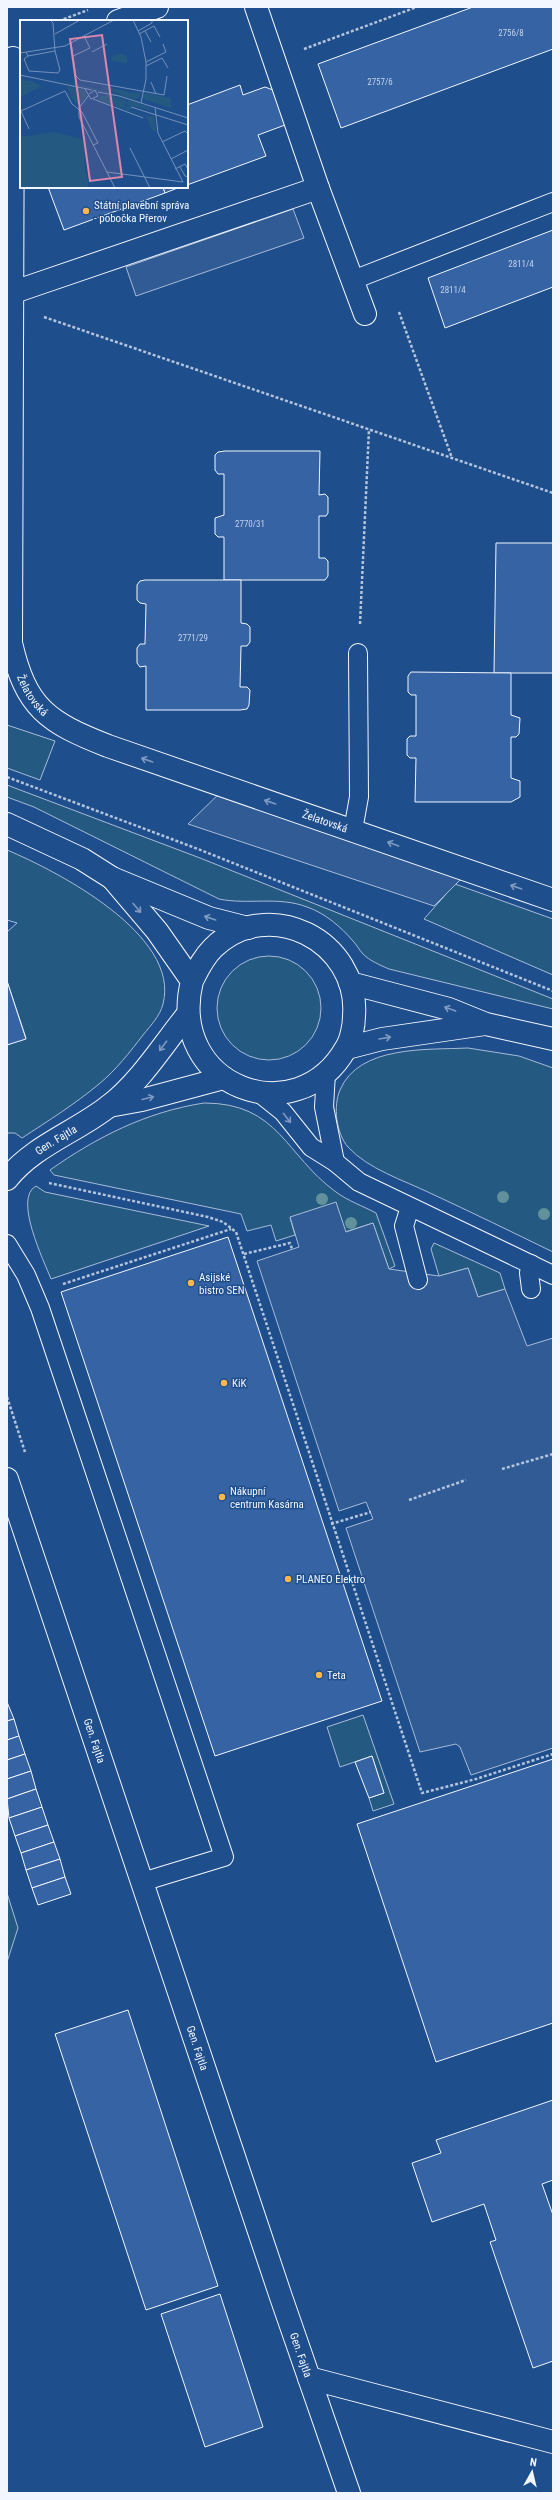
<svg xmlns="http://www.w3.org/2000/svg" width="560" height="2500" viewBox="0 0 560 2500" font-family="'Roboto Condensed',sans-serif">
	<rect width="100%" height="100%" fill="#1f4e8c"/>
	<g fill="#245a82" stroke="#a8bbd7">
		<path d="M7 725 55 741 40 780 7 768Z"/>
		<path d="M7 785 200 858 553 999V1009L389 969C380 965 370 961 363 954 359 950 357 945 353 941 341 927 325 913 307 907 279 896 248 905 219 899L34 807 7 797Z"/>
		<path d="M7 850C57 871 181 935 163 1004 160 1016 151 1025 143 1035 130 1052 116 1070 99 1084 75 1104 48 1121 22 1138L15 1133H7V1045L26 1038 7 981V932L17 923 7 920Z"/>
		<path d="M455 884 553 919V975L424 919Z"/>
		<circle cx="269" cy="1008" r="52"/>
		<path d="M468 1048 519 1056 553 1068V1252C512 1232 471 1212 430 1193 403 1180 368 1169 348 1147 336 1133 333 1106 340 1090 359 1045 427 1050 468 1048Z"/>
		<path d="M204 1103C279 1103 285 1155 336 1192 348 1201 363 1206 376 1213L395 1266 389 1269 373 1223 345 1232 322 1207 290 1218 295 1235 276 1241 271 1225 247 1231 241 1214 54 1175 50 1170C97 1137 146 1112 204 1103Z"/>
		<path d="M36 1186 45 1192 209 1226 51 1279C44 1261 13 1198 36 1186Z"/>
		<path d="M434 1243 500 1273 505 1289 478 1297 468 1268 439 1276 431 1249Z"/>
		<path d="M363 1715 394 1804 373 1811 369 1798 384 1793 372 1756 340 1767 327 1727Z"/>
		<path d="M7 1893 18 1928 7 1962Z"/>
	</g>
	<g fill="#305b95" stroke="#a8bbd7">
		<path d="M293 209 304 238 136 296 126 267Z"/>
		<path d="M226 787 469 871 434 906 188 824Z"/>
		<path d="M336 1202 346 1232 373 1223 389 1269 439 1276 468 1268 478 1297 505 1289 527 1346 553 1338V1748L471 1775 460 1747 456 1744 420 1752 346 1528 373 1519 366 1502 339 1511 257 1261 299 1247 290 1217Z"/>
	</g>
	<g fill="#3563a3" stroke="#f2f6ff">
		<path d="M473 7H553V49L341 128 318 64Z"/>
		<path d="M240 85 243 95 265 87 273 90 285 125 258 135 266 156 187 185V105Z"/>
		<path d="M48 187H163L165 193 64 230Z"/>
		<path d="M163 187H180L165 193Z"/>
		<path d="M553 230V287L445 328 428 278Z"/>
		<path d="M225 451H320L319 495 325 494 328 497V513L326 516H319V558H325L328 561V576L325 580H224V537H218L215 534V518L224 515V474H218L215 470V455L218 452Z"/>
		<path d="M496 543H553V673H494Z"/>
		<path d="M241 580V623L247 624 250 627V642L247 646H241L240 687H247L250 690 249 705 247 709 240 710H146V666L140 667 137 663V648L140 644H145L146 604 140 603 137 600V585L140 581 145 580Z"/>
		<path d="M411 672 511 673V715L520 718 519 734 516 737H511V778L520 781V797L511 802H415L416 758H410L407 755V739L410 736H416V695H411L408 692V676Z"/>
		<path d="M7 981 26 1039 7 1045Z"/>
		<path d="M228 1237 382 1701 215 1756 61 1292Z"/>
		<path d="M7 1702 14 1719 7 1721Z"/>
		<path d="M14 1719 19 1736 7 1740V1721Z"/>
		<path d="M19 1736 25 1754 7 1760V1740Z"/>
		<path d="M25 1754 31 1771 7 1779V1760Z"/>
		<path d="M372 1756 384 1793 369 1798 355 1762Z"/>
		<path d="M553 1759V2023L436 2062 357 1824Z"/>
		<path d="M31 1771 36 1789 7 1799V1779Z"/>
		<path d="M36 1789 42 1807 9 1818 7 1799Z"/>
		<path d="M42 1807 48 1825 15 1836 9 1818Z"/>
		<path d="M48 1825 54 1842 21 1853 15 1836Z"/>
		<path d="M54 1842 60 1859 26 1870 21 1853Z"/>
		<path d="M60 1859 65 1877 32 1888 26 1870Z"/>
		<path d="M65 1877 71 1894 38 1905 32 1888Z"/>
		<path d="M128 2010 218 2286 146 2310 55 2034Z"/>
		<path d="M553 2100V2180L542 2184 553 2215V2361L533 2368 490 2242 496 2240 484 2204 432 2222 412 2163 441 2153 436 2140Z"/>
		<path d="M220 2294 263 2427 205 2447 161 2314Z"/>
	</g>
	<g fill="none" stroke-linecap="round" stroke-linejoin="round">
		<g stroke="#f2f6ff" stroke-width="20">
			<g id="lane">
				<path d="M353 280 553 202"/>
				<path d="M353 830 359 797 358 653"/>
				<path d="M326 1073 324 1107 335 1162"/>
				<path d="M258 1092 283 1112 311 1147 335 1162 359 1182 553 1275"/>
				<path d="M410 1207 404 1226 418 1280"/>
				<path d="M7 1244 26 1275 40 1308 224 1857 142 1882"/>
				<path d="M531 1264 529 1273 531 1289"/>
			</g>
		</g>
		<g stroke="#f2f6ff" stroke-width="24">
			<g id="street">
				<path d="M118 21 157 7"/>
				<path id="s1" d="M13 58 11 643C26 708 47 722 108 746L553 900"/>
				<path d="M318 188 365 314"/>
				<path d="M11 293 318 188 256 7"/>
				<path d="M109 1106 142 1100 224 1078"/>
				<path id="s2" d="M7 1179C33 1146 76 1132 109 1106 140 1082 163 1045 187 1015"/>
				<path id="s3" d="M7 1479 281 2297 349 2493"/>
				<path d="M309 2378 553 2442"/>
			</g>
		</g>
		<g stroke="#f2f6ff" stroke-width="24">
			<g id="secondary">
				<path d="M7 824 82 859 112 878 209 918 248 928"/>
				<path d="M112 878 157 931 192 981C166 1087 297 1135 346 1048 351 1040 354 1026 354 1016 360 941 268 894 213 948 203 958 198 969 192 981"/>
				<path d="M350 983 449 1009 486 1024 553 1039"/>
				<path d="M347 1048 382 1039 485 1024"/>
			</g>
		</g>
		<g stroke="#b3c4dc" stroke-width="2.5" stroke-dasharray="3 2" stroke-linecap="butt">
			<path d="M59 21 88 10"/>
			<path d="M304 49 417 7"/>
			<path d="M399 312 452 458"/>
			<path d="M44 317 553 493"/>
			<path d="M360 624 369 429"/>
			<path d="M7 777 198 849 553 991"/>
			<path d="M49 1183 208 1217 223 1222 236 1232 422 1793 476 1779 553 1754"/>
			<path d="M244 1254 290 1243 292 1249"/>
			<path d="M63 1284 231 1229"/>
			<path d="M7 1397 25 1452"/>
			<path d="M502 1469 553 1454"/>
			<path d="M409 1500 466 1480"/>
			<path d="M331 1524 371 1512"/>
		</g>
		<use href="#lane" stroke="#1f4e8c" stroke-width="18"/>
		<use href="#street" stroke="#1f4e8c" stroke-width="22"/>
		<use href="#secondary" stroke="#1f4e8c" stroke-width="22"/>
	</g>
	<g fill="#61919a">
		<circle cx="503" cy="1197" r="6"/>
		<circle cx="322" cy="1199" r="6"/>
		<circle cx="544" cy="1214" r="6"/>
		<circle cx="351" cy="1223" r="6"/>
	</g>
	<defs><path id="oneway-shaft" d="M-6 0H5M1.5-3L5.5 0L1.5 3" fill="none" stroke-width="1.6" stroke-linecap="round" stroke-linejoin="round"/></defs>
	<g stroke="#7e9ac0">
		<use href="#oneway-shaft" transform="translate(147 760) rotate(-161)"/>
		<use href="#oneway-shaft" transform="translate(270 802) rotate(-161)"/>
		<use href="#oneway-shaft" transform="translate(393 844) rotate(-160)"/>
		<use href="#oneway-shaft" transform="translate(516 887) rotate(-161)"/>
		<use href="#oneway-shaft" transform="translate(137 908) rotate(49)"/>
		<use href="#oneway-shaft" transform="translate(210 918) rotate(-161)"/>
		<use href="#oneway-shaft" transform="translate(450 1009) rotate(-160)"/>
		<use href="#oneway-shaft" transform="translate(385 1038) rotate(-10)"/>
		<use href="#oneway-shaft" transform="translate(163 1046) rotate(127)"/>
		<use href="#oneway-shaft" transform="translate(148 1098) rotate(-14)"/>
		<use href="#oneway-shaft" transform="translate(287 1118) rotate(52)"/>
	</g>
	<g fill="#ffb74d" stroke="#1f4e8c" stroke-width="1.5">
		<circle cx="86" cy="211" r="4"/>
		<circle cx="191" cy="1283" r="4"/>
		<circle cx="224" cy="1383" r="4"/>
		<circle cx="222" cy="1497" r="4"/>
		<circle cx="288" cy="1579" r="4"/>
		<circle cx="319" cy="1675" r="4"/>
	</g>
	<g text-anchor="middle" stroke-width="3" stroke-linejoin="round" paint-order="stroke">
		<g font-size="9" fill="#c3d1e8">
			<text x="511" y="36">2756/8</text>
			<text x="380" y="85">2757/6</text>
			<text x="521" y="267">2811/4</text>
			<text x="453" y="293">2811/4</text>
			<text x="250" y="527">2770/31</text>
			<text x="193" y="641">2771/29</text>
		</g>
		<g font-size="11" fill="#f2f6ff" stroke="#1f4e8c" text-anchor="start">
			<text x="94" y="209">Státní plavební správa<tspan x="94" dy="13">- pobočka Přerov</tspan></text>
			<text x="199" y="1281">Asijské<tspan x="199" dy="13">bistro SEN</tspan></text>
			<text x="232" y="1387">KiK</text>
			<text x="230" y="1495">Nákupní<tspan x="230" dy="13">centrum Kasárna</tspan></text>
			<text x="296" y="1583">PLANEO Elektro</text>
			<text x="327" y="1679">Teta</text>
		</g>
		<g font-size="11" fill="#f2f6ff" stroke="#1f4e8c">
			<text dy="4" stroke="none"><textPath href="#s1" startOffset="642">Želatovská</textPath></text>
			<text dy="4" stroke="none"><textPath href="#s1" startOffset="965">Želatovská</textPath></text>
			<text dy="4" stroke="none"><textPath href="#s2" startOffset="63">Gen. Fajtla</textPath></text>
			<text dy="4" stroke="none"><textPath href="#s3" startOffset="276">Gen. Fajtla</textPath></text>
			<text dy="4" stroke="none"><textPath href="#s3" startOffset="600">Gen. Fajtla</textPath></text>
			<text dy="4" stroke="none"><textPath href="#s3" startOffset="924">Gen. Fajtla</textPath></text>
		</g>
	</g>
	<g transform="translate(20 20)">
		<rect width="168" height="168" fill="#1f4e8c"/>
		<path d="M101 33 107 36V43L91 41 93 36ZM0 60 11 61 22 66 0 77ZM37 60 44 61 106 76 82 68 83 66 113 73 119 72 121 75 115 80ZM36 65 59 68 65 71 67 76 60 84H56L50 76 58 72 50 75 47 66ZM125 73 151 78V88L126 80 123 77ZM88 75 106 80 104 89 78 80 80 76ZM108 80 129 87 132 90 106 85ZM106 86 111 87 110 91 131 97 133 93 136 111H133L126 96 105 90ZM35 112 62 119 67 129 64 142 69 168H0V117Z" fill="#245a82"/>
		<path fill="none" stroke="#7391ba" stroke-width="1" d="M113 0 121 17 126 42V59L121 83M118 11 132 3V0M125 11 131 22M35 14 60 0M119 14 134 6 140 17M51 23 56 56 60 60 144 75 147 56M6 32 8 36 35 31 33 3 30 0M72 32 87 24M0 33 45 26 94 0M8 36 4 39 9 51 38 53 40 50 35 31M53 36 70 28 64 16M126 42 146 32 143 24M126 46 142 38 148 48M0 55 72 70M131 62 136 74M65 69 71 79 78 76 75 70 69 74M78 72 99 76 168 98M69 75 59 88V97L95 168M73 79 123 98M111 87 168 105M9 109 1 91 45 71 52 84 62 92 78 123 73 125M142 122 165 111 168 114M110 128 130 168M151 139 168 130M160 147 165 156 168 157M155 149 165 144 168 149M87 152 163 162 138 113 135 87"/>
		<path fill="#da87ad" fill-opacity="0.15" stroke="#da87ad" stroke-width="2" d="M82 15 102 157 70 161 50 19Z"/>
		<rect width="168" height="168" fill="none" stroke="#f2f6ff" stroke-width="2"/>
	</g>
	<rect width="560" height="2500" fill="none" stroke="#f2f6ff" stroke-width="16"/>
	<g transform="translate(532 2472) rotate(8)" stroke="#1f4e8c" stroke-width="3" paint-order="stroke">
	<path d="M0-3L7 15L0 10L-7 15Z" fill="#f2f6ff"/>
	<text y="-6" font-size="11" font-weight="bold" text-anchor="middle" fill="#f2f6ff">N</text>
	</g>
</svg>
